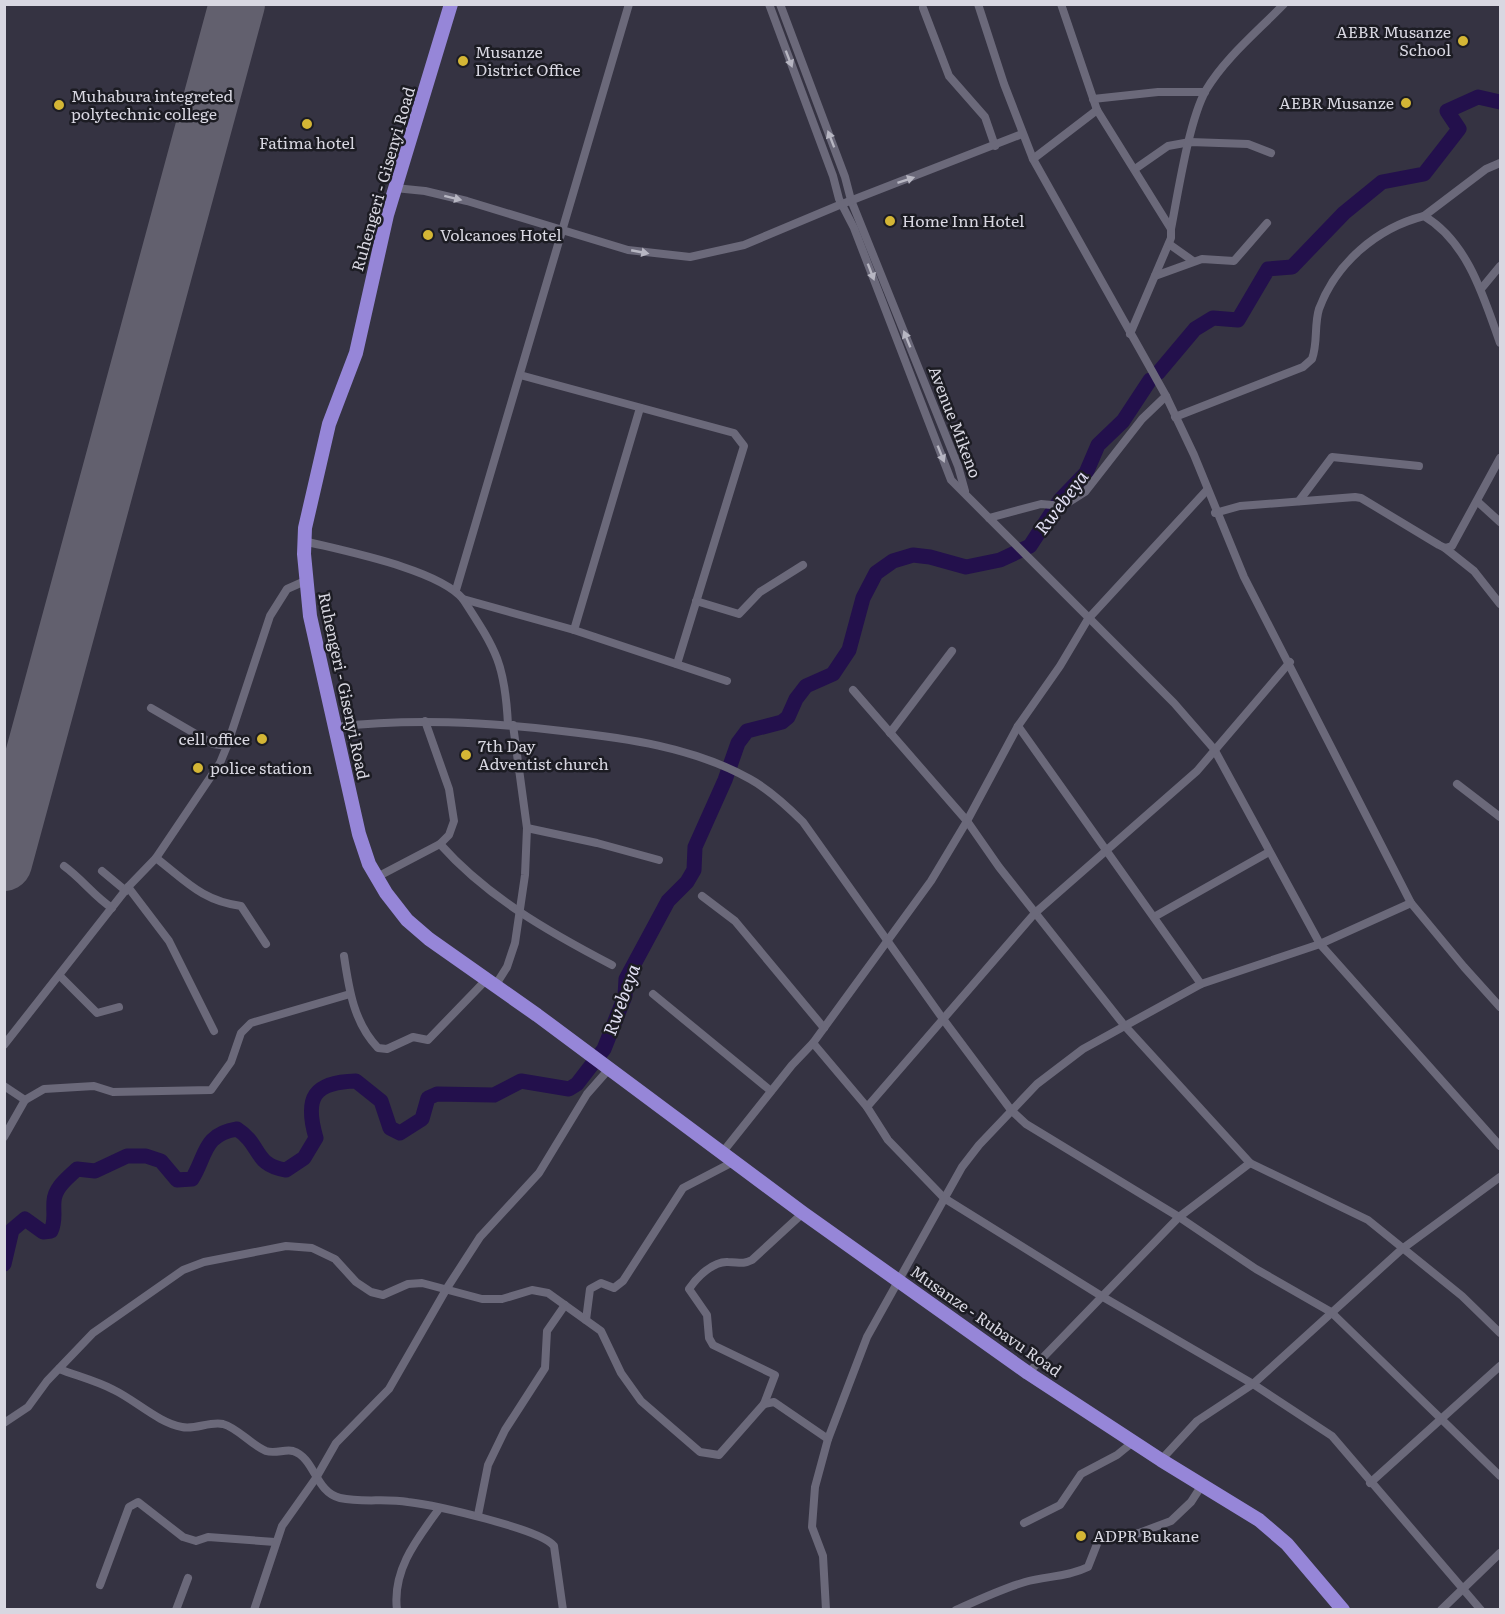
<svg xmlns="http://www.w3.org/2000/svg" width="1505" height="1614" viewBox="0 0 1505 1614" font-family="Literata,serif">
	<rect width="100%" height="100%" fill="#353342"/>
	<g fill="none" stroke-linecap="round" stroke-linejoin="round">
		<g stroke="#23104c" stroke-width="15">
			<path d="M1158 373 1195 329 1213 318 1238 320 1268 269 1292 267 1344 213 1382 182 1424 174 1459 129 1447 111 1478 97 1500 102"/>
			<path d="M4 1264 12 1230 25 1219 43 1232 51 1231C56 1220 53 1213 54 1201 55 1187 68 1178 77 1169L95 1171 127 1156H146L161 1161 177 1180 192 1179C206 1157 203 1134 237 1129 262 1145 253 1165 286 1170L304 1158 316 1138C304 1097 314 1082 356 1081L381 1101 390 1128 400 1133 422 1119 428 1098 437 1094 494 1095 521 1081 569 1089 577 1084 604 1049 625 996 626 979 668 901 687 882 694 870 695 847 725 780 738 743 747 731 782 722 788 717 796 699 806 686 833 674 849 650 863 598 876 573 893 561 913 555 930 557 966 567 1000 560 1030 546 1060 500 1086 473 1098 445 1123 421 1150 380"/>
		</g>
		<path stroke="#62606e" stroke-width="56" d="M4 863 237 4"/>
		<g stroke="#6b697a" stroke-width="8">
			<path d="M769 4 833 176 839 199 854 228 951 480 1174 703 1214 749 1320 944 1500 1146"/>
			<path d="M780 4 845 177 851 200 958 466 965 491"/>
			<path d="M978 4 1004 84 1033 159 1166 396 1194 455 1244 577 1411 903 1464 967 1500 1007"/>
			<path d="M1061 4 1097 110 1171 229V238L1130 334"/>
			<path d="M923 8 949 76 985 117 995 146"/>
			<path d="M1093 99 1158 92H1205"/>
			<path d="M1033 159 1097 110"/>
			<path d="M1135 169 1168 146 1190 142 1248 144 1271 153"/>
			<path d="M395 188 425 191 467 201 628 250 690 257 744 245 837 206 1022 134"/>
			<path d="M1424 216 1486 169 1500 163"/>
			<path d="M1171 229C1178 193 1189 120 1206 90 1226 57 1257 32 1284 4"/>
			<path d="M1169 244 1193 261"/>
			<path d="M1155 276 1202 259 1234 261 1267 223"/>
			<path d="M1481 289 1500 266"/>
			<path d="M520 375 734 433 744 446 677 664"/>
			<path d="M1175 417 1303 367 1312 359C1318 343 1314 325 1319 309 1336 263 1377 228 1424 216 1468 242 1484 298 1500 343"/>
			<path d="M1299 501 1332 457 1419 466"/>
			<path d="M1478 502 1500 522"/>
			<path d="M1215 513 1240 506 1355 497 1361 498 1439 545 1445 548 1452 546 1500 458"/>
			<path d="M989 518 1041 504 1063 506 1085 492 1142 419 1166 396"/>
			<path d="M304 541C344 551 438 569 463 599L574 630 727 681"/>
			<path d="M1445 548 1474 571 1500 604"/>
			<path d="M456 590 629 4"/>
			<path d="M463 599C496 650 505 663 508 725"/>
			<path d="M696 601 739 614 760 592 803 565"/>
			<path d="M574 630 640 408"/>
			<path d="M853 690 967 821 999 867 1124 1025 1250 1163 1368 1220 1462 1296 1500 1333"/>
			<path d="M1018 726 1201 984"/>
			<path d="M335 727C411 718 485 722 562 731 625 738 693 747 750 779 770 790 787 806 803 822L943 1019 1011 1110 1026 1124 1179 1217 1256 1269 1331 1312 1500 1476"/>
			<path d="M890 733 952 651"/>
			<path d="M227 746 270 616 287 589 305 581"/>
			<path d="M1457 784 1500 817"/>
			<path d="M527 828 597 843 659 860"/>
			<path d="M440 844C487 897 549 932 612 965"/>
			<path d="M156 858C186 881 202 901 241 906L266 944"/>
			<path d="M64 866C82 879 94 896 112 908"/>
			<path d="M102 871 126 891"/>
			<path d="M377 877 440 844 449 835 454 821 449 789 425 721"/>
			<path d="M128 887 169 941 214 1031"/>
			<path d="M702 896 735 921 824 1028"/>
			<path d="M1154 917 1269 852"/>
			<path d="M344 956C349 990 354 1023 378 1048L387 1049 413 1037 428 1040 486 980"/>
			<path d="M60 976 97 1013 119 1007"/>
			<path d="M495 986 507 967 515 943 525 875 527 828 513 725"/>
			<path d="M653 994 771 1091"/>
			<path d="M813 1043 867 1107 888 1140 944 1198 1103 1297 1253 1384 1332 1436 1481 1610"/>
			<path d="M4 1045 128 887 156 858 220 763 227 746 213 744 151 708"/>
			<path d="M4 1086 25 1100"/>
			<path d="M867 1107 1035 913 1197 771 1290 662"/>
			<path d="M4 1137 25 1100 44 1089 94 1086 113 1092 211 1090 231 1062 241 1033 251 1023 350 994"/>
			<path d="M722 1153 792 1065 813 1043 931 881 967 821 1018 726 1060 666 1088 619 1207 490"/>
			<path d="M586 1320 590 1289 601 1283 614 1288 623 1281 683 1188 733 1162"/>
			<path d="M59 1369C77 1376 97 1381 114 1390 135 1400 159 1423 182 1427 195 1430 210 1421 223 1424 238 1428 251 1445 266 1451 275 1454 285 1449 293 1451 315 1458 315 1492 340 1498 363 1503 385 1498 408 1502 434 1505 541 1529 554 1546L563 1610"/>
			<path d="M1028 1373 1179 1217 1250 1163"/>
			<path d="M764 1404 775 1375 713 1345 709 1338 707 1315 689 1289C697 1277 713 1261 728 1262 739 1262 742 1265 752 1260L803 1213"/>
			<path d="M4 1423 28 1407 47 1381 93 1333 183 1270 204 1262 286 1246 312 1248 335 1259 356 1282 371 1292 383 1295 408 1284 422 1283 482 1299H502L532 1290 548 1293 601 1331 621 1373 641 1401 700 1452 719 1455 764 1404 774 1402 828 1439"/>
			<path d="M1161 1460 1197 1421 1253 1384 1402 1249 1500 1177"/>
			<path d="M1370 1483 1500 1366"/>
			<path d="M478 1515 488 1465 505 1430 545 1368 547 1331 565 1305"/>
			<path d="M1024 1523 1060 1505 1081 1474 1117 1455 1133 1442"/>
			<path d="M100 1585 129 1507 138 1502 183 1537 196 1541 208 1537 275 1542"/>
			<path d="M176 1610 188 1578"/>
			<path d="M254 1610 282 1526 316 1478 336 1443 389 1389 447 1288 480 1237 539 1173 587 1094 609 1069"/>
			<path d="M397 1610C392 1570 417 1539 439 1509"/>
			<path d="M826 1610 823 1556 812 1527 815 1487 828 1439 867 1337 962 1167 979 1145 1037 1084 1083 1049 1201 984 1320 944 1411 903"/>
			<path d="M956 1610C978 1600 1001 1589 1025 1582 1046 1576 1068 1577 1088 1567L1099 1539 1104 1536 1119 1538 1139 1533 1171 1521 1191 1502 1202 1485"/>
			<path d="M1441 1610 1500 1553"/>
		</g>
		<path stroke="#9686d8" stroke-width="14" d="M451 4 387 215 356 353 329 424 305 528 304 554 310 616 359 834 369 864 386 893 407 920 429 939 537 1015 803 1213 1028 1373 1161 1460 1259 1520 1287 1544 1343 1610"/>
	</g>
	<defs><path id="oneway-solid" d="M-6-.8H1V-3.2L6.5 0L1 3.2V.8H-6Z" transform="scale(1.5)"/></defs>
	<g fill="#b7b6c2">
		<use href="#oneway-solid" transform="translate(789 59) rotate(69)"/>
		<use href="#oneway-solid" transform="translate(831 139) rotate(-111)"/>
		<use href="#oneway-solid" transform="translate(906 180) rotate(-18)"/>
		<use href="#oneway-solid" transform="translate(453 198) rotate(14)"/>
		<use href="#oneway-solid" transform="translate(640 252) rotate(11)"/>
		<use href="#oneway-solid" transform="translate(871 272) rotate(69)"/>
		<use href="#oneway-solid" transform="translate(907 339) rotate(-112)"/>
		<use href="#oneway-solid" transform="translate(941 454) rotate(68)"/>
	</g>
	<g fill="#d4b635" stroke="#1c1c23" stroke-width="2">
		<circle cx="1463" cy="41" r="6"/>
		<circle cx="463" cy="61" r="6"/>
		<circle cx="1406" cy="103" r="6"/>
		<circle cx="59" cy="105" r="6"/>
		<circle cx="307" cy="124" r="6"/>
		<circle cx="890" cy="221" r="6"/>
		<circle cx="428" cy="235" r="6"/>
		<circle cx="262" cy="739" r="6"/>
		<circle cx="466" cy="755" r="6"/>
		<circle cx="198" cy="768" r="6"/>
		<circle cx="1081" cy="1536" r="6"/>
	</g>
	<g text-anchor="middle" stroke-width="5" stroke-linejoin="round" paint-order="stroke">
		<g font-size="16" fill="#d8d7e1" stroke="#1c1c23" text-anchor="start">
			<text x="1451" y="38" text-anchor="end">AEBR Musanze<tspan x="1451" dy="18">School</tspan></text>
			<text x="475" y="58">Musanze<tspan x="475" dy="18">District Office</tspan></text>
			<text x="71" y="102">Muhabura integreted<tspan x="71" dy="18">polytechnic college</tspan></text>
			<text x="1394" y="109" text-anchor="end">AEBR Musanze</text>
			<text x="307" y="149" text-anchor="middle">Fatima hotel</text>
			<text x="902" y="227">Home Inn Hotel</text>
			<text x="440" y="241">Volcanoes Hotel</text>
			<text x="250" y="745" text-anchor="end">cell office</text>
			<text x="478" y="752">7th Day<tspan x="478" dy="18">Adventist church</tspan></text>
			<text x="210" y="774">police station</text>
			<text x="1093" y="1542">ADPR Bukane</text>
		</g>
		<g font-size="16" fill="#d8d7e1" stroke="#1c1c23">
			<text transform="translate(383 179) rotate(-74)" y="6">Ruhengeri - Gisenyi Road</text>
			<text transform="translate(955 422) rotate(69)" y="6">Avenue Mikeno</text>
			<text transform="translate(344 686) rotate(78)" y="6">Ruhengeri - Gisenyi Road</text>
			<text transform="translate(986 1321) rotate(35)" y="6">Musanze - Rubavu Road</text>
		</g>
		<g font-size="18" font-style="italic" fill="#e1dff3" stroke="#1c1c23">
			<text transform="translate(1062 503) rotate(-53)" y="6">Rwebeya</text>
			<text transform="translate(622 1000) rotate(-70)" y="6">Rwebeya</text>
		</g>
	</g>
	<rect width="1505" height="1614" fill="none" stroke="#d8d7e1" stroke-width="12"/>
</svg>
